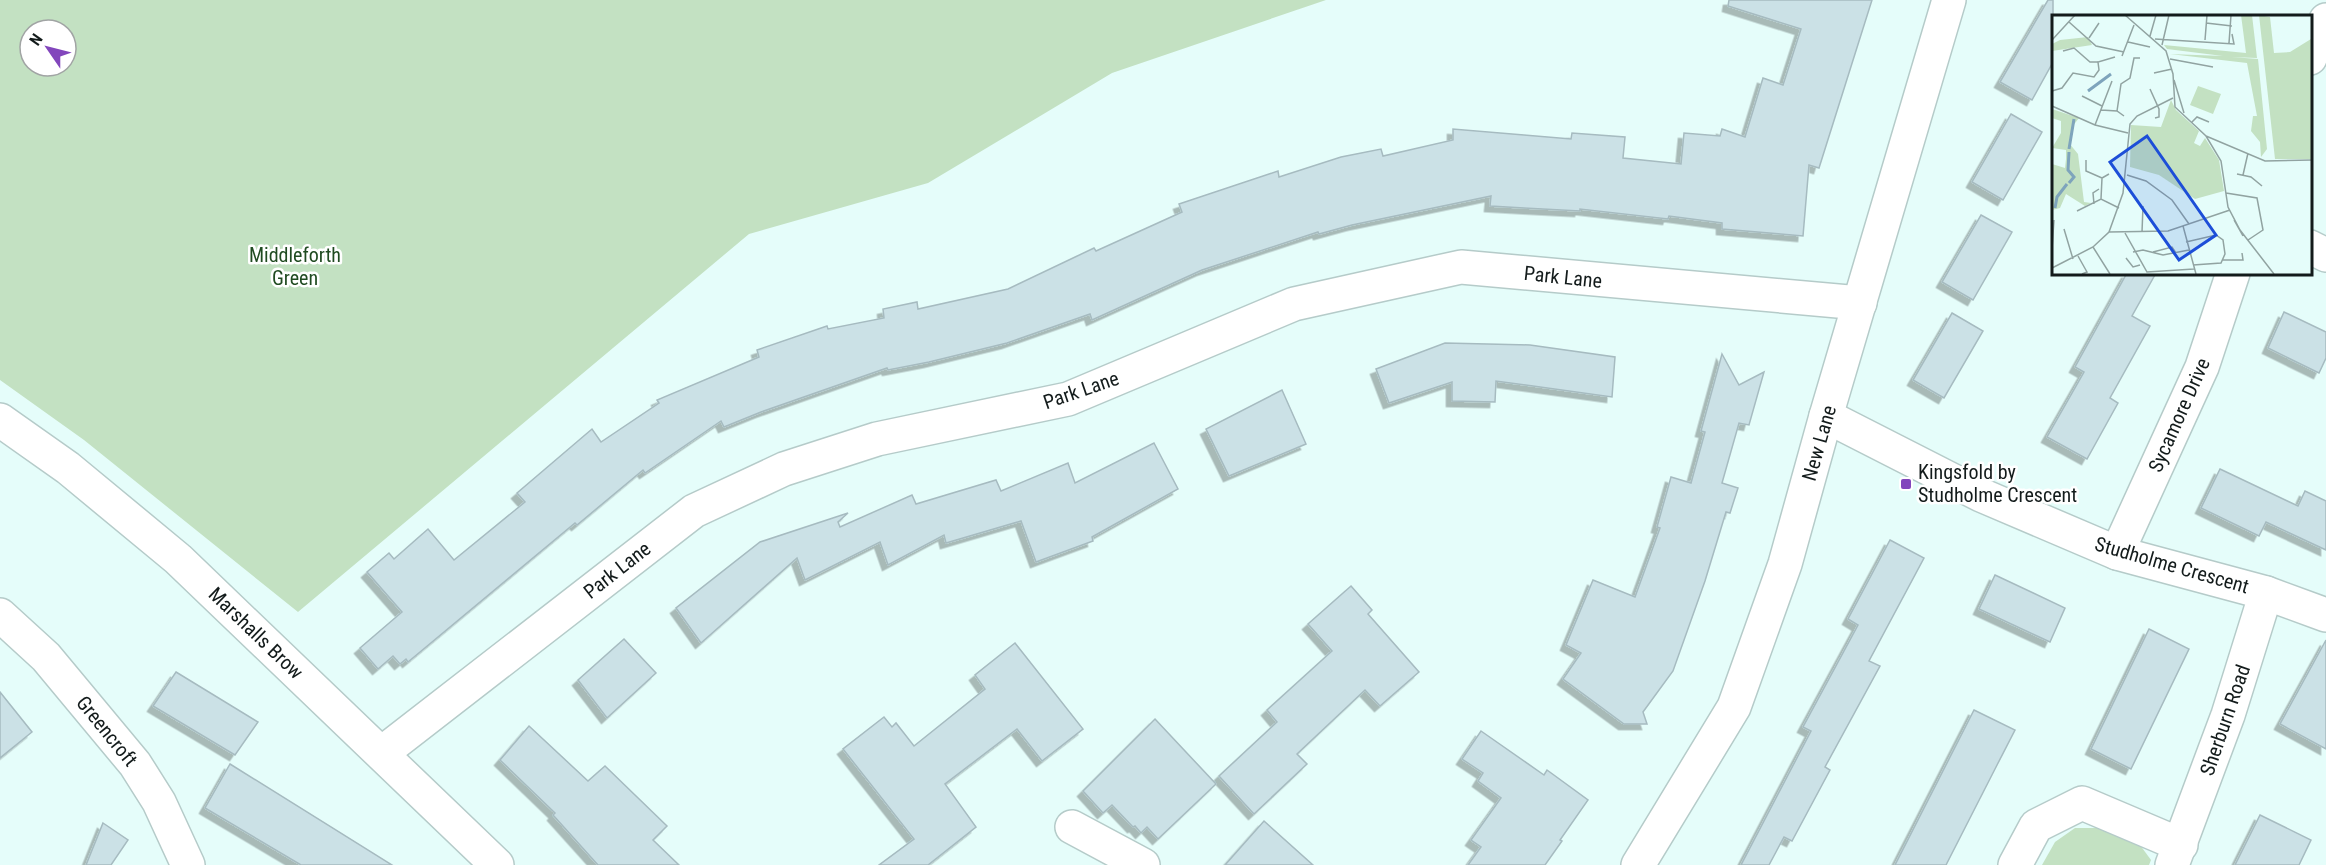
<svg xmlns="http://www.w3.org/2000/svg" width="2326" height="865" viewBox="0 0 2326 865" font-family="'Roboto Condensed',sans-serif">
	<defs>
		<filter id="shadow"><feDropShadow dx="-5.5" dy="5.5" stdDeviation="0" flood-color="#0004"/></filter>
	</defs>
	<rect width="100%" height="100%" fill="#e5fdfa"/>
	<g fill="#c3e1c2" fill-rule="evenodd">
		<path d="M0 0H1326L1112 73 928 183 749 234 298 612 84 440 0 380ZM30 30H66V66H30Z"/>
		<path d="M2075 828H2100L2140 845 2151 860 2149 865H2042L2055 842Z"/>
	</g>
	<g fill="#cbe1e6" stroke="#a6bbc0" stroke-width="1.5" filter="url(#shadow)">
		<path d="M1729 0H1872L1819 168 1809 165 1803 236 1722 229V223L1669 216 1668 219 1580 209V211L1490 206 1491 196 1352 225 1319 234 1318 232 1202 270 1092 320 1090 314 1007 343 929 362 888 370 887 368 761 412 724 427 721 421 645 473 643 470 577 525 575 523 408 662 406 659 400 664 393 656 378 669 360 648 402 612 367 572 389 553 394 559 428 529 454 560 525 502 517 493 592 429 601 442 659 403 657 400 759 357 757 350 827 326 828 329 884 318 883 309 917 302 918 309 1008 289 1094 248 1096 251 1182 212 1179 204 1278 171 1279 177 1341 157 1381 149 1383 156 1453 140V129L1571 139 1572 133 1625 137 1623 158 1681 164 1684 133 1720 136 1722 129 1745 137 1763 78 1783 85 1801 29 1728 6Z"/>
		<path d="M2048 0H2053V62L2032 100 2000 82Z"/>
		<path d="M2011 114 2042 132 2003 200 1972 182Z"/>
		<path d="M1981 215 2012 232 1973 300 1942 282Z"/>
		<path d="M2127 273H2156L2132 316 2150 326 2110 398 2118 403 2087 459 2047 437 2084 372 2075 367Z"/>
		<path d="M2284 312 2326 332V358L2319 373 2268 348Z"/>
		<path d="M1952 313 1983 331 1944 398 1913 380Z"/>
		<path d="M1445 343 1530 345 1615 357 1612 397 1496 381 1495 402 1452 401V382L1389 403 1376 369Z"/>
		<path d="M1722 354 1739 385 1764 372 1749 425 1739 423 1722 483 1738 488 1730 513 1726 512 1705 581 1673 671 1643 712 1647 724H1624L1563 679 1581 653 1566 645 1593 580 1635 597 1660 528 1657 527 1671 477 1691 483 1705 432 1701 431Z"/>
		<path d="M1282 390 1306 444 1229 476 1206 429Z"/>
		<path d="M1154 443 1178 489 1092 537 1093 541 1036 562 1021 521 946 543 944 535 888 565 880 542 805 580 797 558 701 643 676 608 760 542 848 513 838 522 840 527 912 495 916 504 996 480 1001 491 1068 463 1075 483Z"/>
		<path d="M2220 469 2298 506 2305 491 2326 501V550L2266 522 2259 536 2201 508Z"/>
		<path d="M1890 540 1924 558 1869 661 1880 666 1825 767 1830 770 1792 841 1784 837 1769 865H1741L1811 731 1803 727 1858 625 1848 619Z"/>
		<path d="M1995 575 2065 608 2050 642 1979 609Z"/>
		<path d="M1351 586 1372 610 1368 614 1419 672 1380 706 1365 690 1297 754 1307 764 1254 814 1219 776 1277 722 1267 710 1332 651 1308 624Z"/>
		<path d="M2149 629 2189 649 2131 769 2091 749Z"/>
		<path d="M624 639 656 673 607 718 578 680Z"/>
		<path d="M2326 640V749L2280 724Z"/>
		<path d="M1015 643 1083 729 1042 761 1017 729 945 784 976 827 928 865H879L914 839 843 749 884 717 892 727 896 723 914 746 985 689 975 675Z"/>
		<path d="M176 672 258 722 235 755 153 706Z"/>
		<path d="M0 692 32 732 0 758Z"/>
		<path d="M1974 710 2015 730 1995 769 1946 865H1895Z"/>
		<path d="M1155 719 1216 784 1158 839 1147 827 1141 833 1135 826 1133 827 1112 805 1103 813 1083 791Z"/>
		<path d="M529 726 588 781 605 766 667 826 653 840 679 865H598L553 815 555 813 500 760Z"/>
		<path d="M1481 731 1544 775 1547 770 1588 800 1560 840 1562 841 1545 865H1468L1481 847 1471 840 1501 798 1478 781 1483 773 1462 759Z"/>
		<path d="M230 764 392 865H301L205 808Z"/>
		<path d="M2260 815 2311 840 2299 865H2235Z"/>
		<path d="M1264 821 1313 865H1225Z"/>
		<path d="M103 823 128 840 111 865H86Z"/>
	</g>
	<g fill="none" stroke-linecap="round" stroke-linejoin="round">
		<g stroke="#b5cbc9" stroke-width="36">
			<g id="minor">
				<path d="M2310 58 2326 20"/>
				<path d="M2310 247 2326 255"/>
				<path d="M1826 416 1981 495 2117 553 2266 593 2326 615"/>
				<path d="M0 420 68 468 178 559 497 865"/>
				<path d="M2117 553 2202 367 2233 273"/>
				<path d="M0 615 46 657 135 764 159 802 188 865"/>
				<path d="M382 753 694 511 784 469 877 439 1068 399 1294 304 1461 267 1860 303"/>
				<path d="M1072 827 1143 865"/>
				<path d="M1638 865 1734 707 1785 564 1826 416 1949 0"/>
				<path d="M2015 865 2036 826 2082 803 2181 845"/>
				<path d="M2172 865 2228 715 2266 593"/>
			</g>
		</g>
		<use href="#minor" stroke="#fff" stroke-width="33"/>
	</g>
	<rect fill="#8246bc" stroke="#fff" stroke-width="2" x="1900" y="478" width="12" height="12" rx="3"/>
	<g text-anchor="middle" stroke-width="5" stroke-linejoin="round" paint-order="stroke">
		<g font-size="20" fill="#204b21" stroke="#fff">
			<text x="295" y="262">Middleforth<tspan x="295" dy="23">Green</tspan></text>
		</g>
		<g font-size="20" fill="#131b1b" stroke="#fff">
			<text transform="translate(1563 277) rotate(6)" y="7">Park Lane</text>
			<text transform="translate(1081 390) rotate(-19)" y="7">Park Lane</text>
			<text transform="translate(2179 415) rotate(-66)" y="7">Sycamore Drive</text>
			<text transform="translate(1819 443) rotate(-74)" y="7">New Lane</text>
			<text transform="translate(2172 565) rotate(16)" y="7">Studholme Crescent</text>
			<text transform="translate(617 570) rotate(-38)" y="7">Park Lane</text>
			<text transform="translate(256 633) rotate(44)" y="7">Marshalls Brow</text>
			<text transform="translate(2225 720) rotate(-71)" y="7">Sherburn Road</text>
			<text transform="translate(107 731) rotate(51)" y="7">Greencroft</text>
		</g>
		<g font-size="20" fill="#131b1b" stroke="#fff" text-anchor="start">
			<text x="1918" y="479">Kingsfold by<tspan x="1918" dy="23">Studholme Crescent</tspan></text>
		</g>
	</g>
	<g transform="translate(2052 15)">
		<rect width="260" height="260" fill="#e5fdfa"/>
		<path d="M189 0H200L205 43 179 42 206 44 215 134 209 142 208 127 199 116 201 101H205L195 48 118 39 171 41 115 34 112 30 194 38ZM207 0 218 2 222 38 238 37 259 24V144H223ZM36 22 40 30 0 36V29L8 25ZM146 71 169 79 161 99 138 90ZM119 85 124 95 147 116 142 128 148 131 153 123 167 145 172 176 143 184 107 160 78 152 79 110 109 112ZM0 94 27 103 20 112 17 128 26 139 32 187 39 188 33 191 14 179 8 193 0 195V149L13 153 14 144V135L0 133 9 118V106L0 103Z" fill="#c3e1c2"/>
		<path fill="none" stroke="#7ea4bc" stroke-width="3" d="M36 76 59 59M17 134 22 104M17 168 22 162 16 155 17 137M3 193 5 182 15 169"/>
		<path fill="none" stroke="#91a3a1" stroke-width="1.5" d="M73 0 114 36 121 59 123 92 154 121 169 146 176 192 188 215 222 259M17 7 44 31 72 37M154 8 180 11M98 21 104 0M37 23 47 8M103 24 182 29 180 19M0 25 23 0M153 25 155 0M76 27 98 32M177 28 179 0M110 30 117 0M11 36 22 33 38 47H46M70 41 82 10M118 44 161 52M102 58 120 54M122 65 132 98M98 74 107 94V102L103 103M0 76 10 73 21 58 42 62 47 55 46 47 63 42M30 81 50 91M0 91 43 110 76 118M49 95 65 96 72 101M65 96 69 69 78 63 82 43H88M140 107 145 102 157 107M43 110 60 66M154 121 213 146 260 145M34 145V156L50 163M185 159 199 162 210 171M75 160 94 166 120 185 137 209M191 160 196 138M174 178 205 183 211 215 196 225M49 184 50 163 57 159M42 189 41 178 47 174M25 196 49 184 67 193M182 205 191 221M131 211 144 259M12 214 21 244M57 217 116 216 178 195M90 217 91 191M73 218 95 257 142 254M134 227 164 220 171 225 173 239 169 248 141 250M41 232 58 259M0 234 2 205M81 237 91 235 111 240 137 235M101 237 120 232 124 238M26 241 35 257 30 259M74 243 81 252 88 250M171 245H191L190 238M0 253 41 232 57 217 71 178 78 109 85 101 121 83"/>
		<path fill="#1d4ed8" fill-opacity="0.15" stroke="#1d4ed8" stroke-width="3" d="M95 121 164 220 127 245 58 147Z"/>
		<rect width="260" height="260" fill="none" stroke="#131b1b" stroke-width="3"/>
	</g>
	<g transform="translate(48 48) rotate(305)"><circle r="28" fill="#ffffff" stroke="#a1a4a4" stroke-width="1.5"/>
	<path d="M0-4.5L10 22L0 15L-10 22Z" fill="#8246bc"/>
	<text y="-9" font-size="16" font-weight="bold" text-anchor="middle" fill="#131b1b">N</text>
	</g>
</svg>
